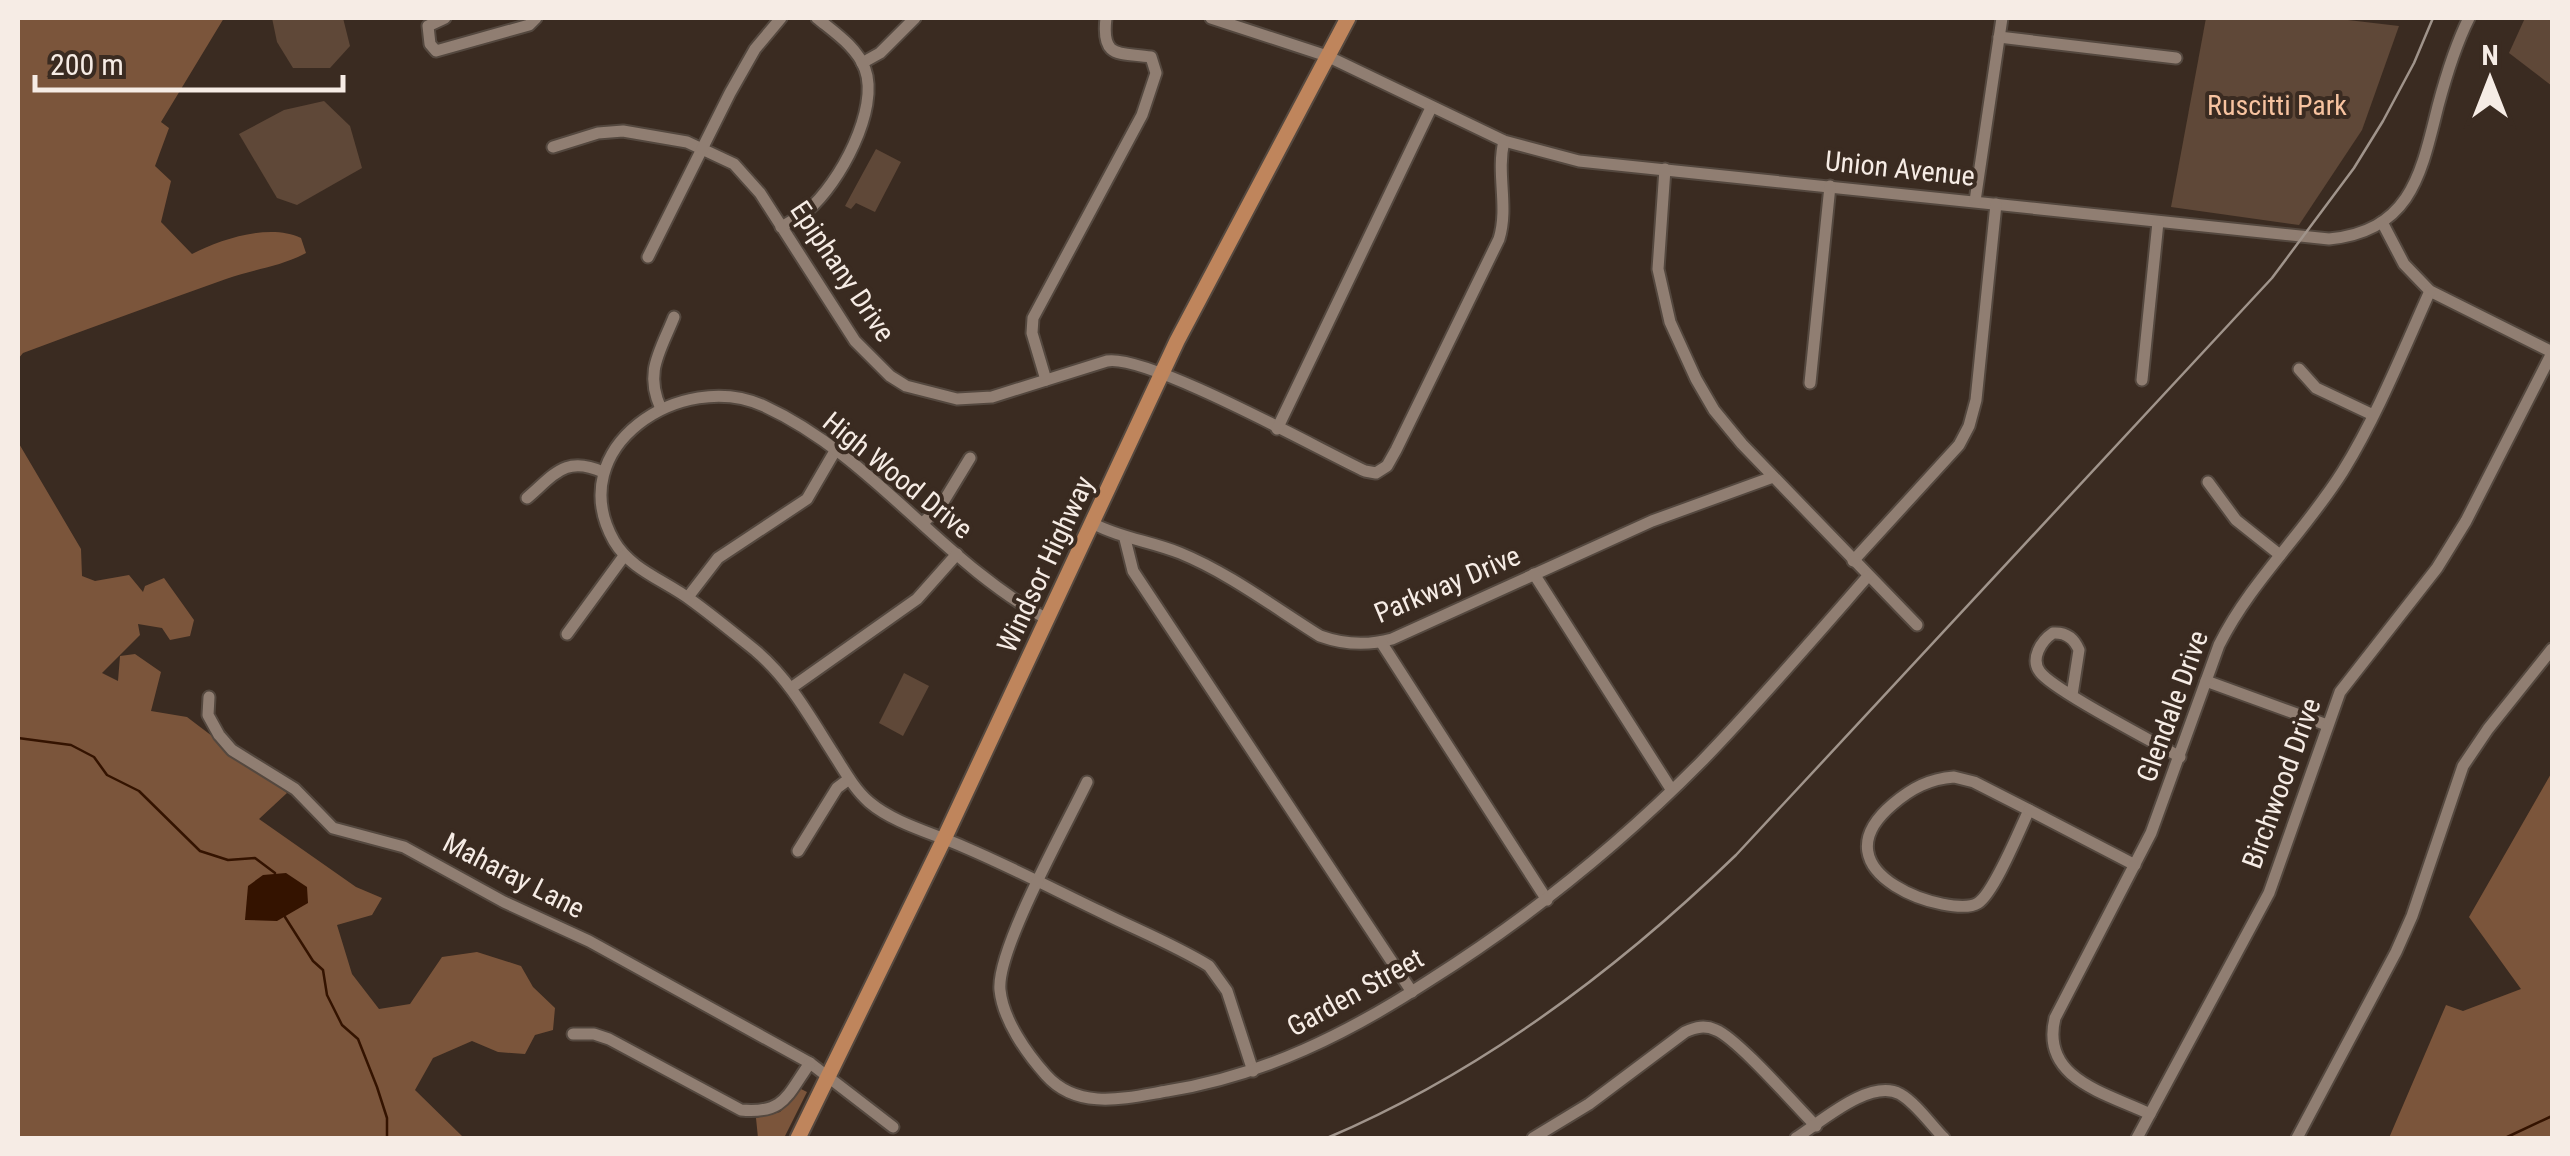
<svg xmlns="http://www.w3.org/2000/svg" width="2570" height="1156" viewBox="0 0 2570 1156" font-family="'Roboto Condensed',sans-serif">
	<rect width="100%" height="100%" fill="#3a2b21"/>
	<g fill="#5f4838">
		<path d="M272 18H343L350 46 330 68H293L277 42Z"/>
		<path d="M2206 18H2331L2399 26 2362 130 2299 225 2171 207Z"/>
		<path d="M2525 18H2552V86L2509 53Z"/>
		<path d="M324 101 350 126 362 168 297 205 277 198 239 134 284 110Z"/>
		<path d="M876 149 901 162 875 212 856 203 851 209 845 206Z"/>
		<path d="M904 673 929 686 903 736 879 723Z"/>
	</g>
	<g fill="#7b553b">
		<path d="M18 18H224L161 122 169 128 155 166 171 181 161 222 192 254C221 239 270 223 301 238L306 253C280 267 253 269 226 279 158 303 90 328 23 353L18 359Z"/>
		<path d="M18 442 81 549 82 576 95 581 129 575 143 592 145 586 164 578 194 620 190 636 170 640 162 628 138 624 140 635 102 673 118 681 120 656 135 654 161 672 151 711 187 717 287 793 259 819 356 887 382 898 372 915 337 925 352 974 379 1009 410 1004 442 957 477 952 521 966 533 987 555 1008 553 1030 535 1035 525 1054 498 1052 472 1041 433 1058 415 1090 462 1136 480 1138H18Z"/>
		<path d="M2552 772V1138H2389L2446 1005 2463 1011 2521 989 2469 917Z"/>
		<path d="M801 1089 807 1092 784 1138H758L756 1118 780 1112Z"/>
	</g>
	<path fill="#341300" d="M286 873 307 887 308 903 277 921 245 920 248 886 263 875Z"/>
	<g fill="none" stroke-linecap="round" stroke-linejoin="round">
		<g stroke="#341300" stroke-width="2.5">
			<path d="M18 738 71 745 94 757 107 775 139 791 200 851 228 860 255 858 275 873"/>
			<path d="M285 917 313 961 323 970 327 995 342 1025 358 1039 377 1087 387 1118V1138"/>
			<path d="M2505 1138 2552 1116"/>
		</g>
		<g stroke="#54483f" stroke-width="15">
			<g id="minor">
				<path d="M445 18 428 26 430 44 436 51 529 25 536 18"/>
				<path d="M1211 18 1327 56 1504 141 1579 161 2329 239C2411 231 2421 174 2438 106 2446 76 2455 46 2469 18"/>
				<path d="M1999 37 2176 58"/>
				<path d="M862 63 880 53 915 18"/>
				<path d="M553 147 598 133 623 131 687 142 734 164 760 193 855 341 890 376 906 386 957 399 992 397 1107 361C1148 354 1318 449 1365 471L1376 473 1387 466 1396 450 1499 239C1509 206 1496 174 1504 141"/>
				<path d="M1665 169 1658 269 1670 322 1696 379 1714 410 1742 444 1917 625"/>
				<path d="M1975 201 2002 18"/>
				<path d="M2382 222 2404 264 2430 291 2552 352"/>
				<path d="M781 227C790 222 800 217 808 210 839 184 880 109 865 69 857 47 834 32 817 18"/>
				<path d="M648 257 730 93 755 49 781 18"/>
				<path d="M2299 369 2316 388 2373 415"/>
				<path d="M1046 380 1032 333 1033 318 1142 115 1156 73 1151 57C1120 52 1101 60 1106 18"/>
				<path d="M2142 380 2158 222"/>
				<path d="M1810 383 1830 186"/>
				<path d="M661 409C644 372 660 352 674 317"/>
				<path d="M1277 429 1431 108"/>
				<path d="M2208 482 2236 520 2280 555"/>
				<path d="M527 498C554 475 565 455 603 472"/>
				<path d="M923 523 942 504 970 458"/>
				<path d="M1092 523C1120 538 1150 541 1180 553 1229 573 1275 608 1320 636 1345 645 1367 646 1392 639L1652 521 1773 477"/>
				<path d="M1125 539 1133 571 1412 992"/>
				<path d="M1853 561 1959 445 1969 426 1976 400 1996 204"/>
				<path d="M1534 574 1671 789"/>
				<path d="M688 597 718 558 807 499 835 451"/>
				<path d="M1047 619C942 563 873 456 764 406 682 368 561 447 614 541 631 570 664 580 691 600 713 616 735 634 756 651 789 679 810 717 833 753 844 770 854 789 869 802 895 824 933 833 964 847 1011 867 1055 890 1101 912 1137 930 1175 945 1209 966L1227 991 1253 1071"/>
				<path d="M567 634 624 556"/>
				<path d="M1381 642 1547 900"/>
				<path d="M2206 681 2327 725"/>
				<path d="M791 688 917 599 957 554"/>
				<path d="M2072 695 2079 650C2074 638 2066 632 2053 633 2041 641 2030 659 2040 672 2053 690 2154 742 2180 757"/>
				<path d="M209 697 208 715 219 735 232 750 295 789 333 828 404 847 504 902 589 941 810 1063 893 1127"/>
				<path d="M1954 777 1974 782 2029 810C2020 829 1994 893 1978 903 1953 919 1810 874 1893 804 1912 788 1929 779 1954 777Z"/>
				<path d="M1087 782C1067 824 996 950 1000 990 1003 1020 1027 1054 1046 1075 1078 1111 1126 1098 1167 1091 1263 1076 1349 1033 1430 980 1528 918 1619 845 1701 762 1759 702 1813 639 1868 576"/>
				<path d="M2029 810 2135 865"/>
				<path d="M798 851 837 788 849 779"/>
				<path d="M573 1034H594L609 1039 741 1110C785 1114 787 1095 810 1063"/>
				<path d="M2150 1114C2106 1093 2040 1079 2055 1018L2151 833 2219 645C2251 581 2305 532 2343 471 2378 414 2403 351 2430 291"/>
				<path d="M1533 1138 1589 1104 1685 1032C1696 1027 1705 1025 1716 1030 1738 1039 1796 1106 1816 1126"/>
				<path d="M1796 1138C1821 1122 1870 1078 1900 1094 1916 1103 1931 1125 1944 1138"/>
				<path d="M2137 1138 2269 893 2340 692 2437 568 2466 521 2552 353"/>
				<path d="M2297 1138 2396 952 2412 916 2463 766 2488 729 2552 649"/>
			</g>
		</g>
		<g stroke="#54483f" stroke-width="19">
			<path id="major" d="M798 1138 944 839 1177 341 1348 18"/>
		</g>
		<use href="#minor" stroke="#907e72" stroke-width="11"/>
		<use href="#major" stroke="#bf855c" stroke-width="15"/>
		<path stroke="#a0948b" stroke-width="2.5" d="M1327 1138C1480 1073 1617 970 1736 855L2272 278 2354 168 2383 121 2414 63 2433 18"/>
	</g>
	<g text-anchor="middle" stroke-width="8" stroke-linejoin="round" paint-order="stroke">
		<g font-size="28" fill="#f7c3a0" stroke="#3a2b21">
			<text x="2277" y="115">Ruscitti Park</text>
		</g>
		<g font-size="28" fill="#f6ece5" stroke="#3a2b21">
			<text transform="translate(1900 168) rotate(6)" y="10">Union Avenue</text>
			<text transform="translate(843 271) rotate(56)" y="10">Epiphany Drive</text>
			<text transform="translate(898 475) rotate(39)" y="10">High Wood Drive</text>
			<text transform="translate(1045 564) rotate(-65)" y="10">Windsor Highway</text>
			<text transform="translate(1447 584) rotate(-23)" y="10">Parkway Drive</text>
			<text transform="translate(2172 706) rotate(-70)" y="10">Glendale Drive</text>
			<text transform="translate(2281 783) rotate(-70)" y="10">Birchwood Drive</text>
			<text transform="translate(514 875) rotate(27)" y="10">Maharay Lane</text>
			<text transform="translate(1355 992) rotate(-29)" y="10">Garden Street</text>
		</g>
	</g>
	<rect width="2570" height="1156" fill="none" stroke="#f6ece5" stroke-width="40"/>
	<g transform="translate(2490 80)" stroke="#3a2b21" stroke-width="8" paint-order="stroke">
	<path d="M0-8L18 38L0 25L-18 38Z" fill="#f6ece5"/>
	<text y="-15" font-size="28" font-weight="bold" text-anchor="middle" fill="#f6ece5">N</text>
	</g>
	<path d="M35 75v15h308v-15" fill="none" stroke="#f6ece5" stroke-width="5"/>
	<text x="50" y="75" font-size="30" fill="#f6ece5" stroke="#3a2b21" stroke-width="8" paint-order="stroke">200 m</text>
</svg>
